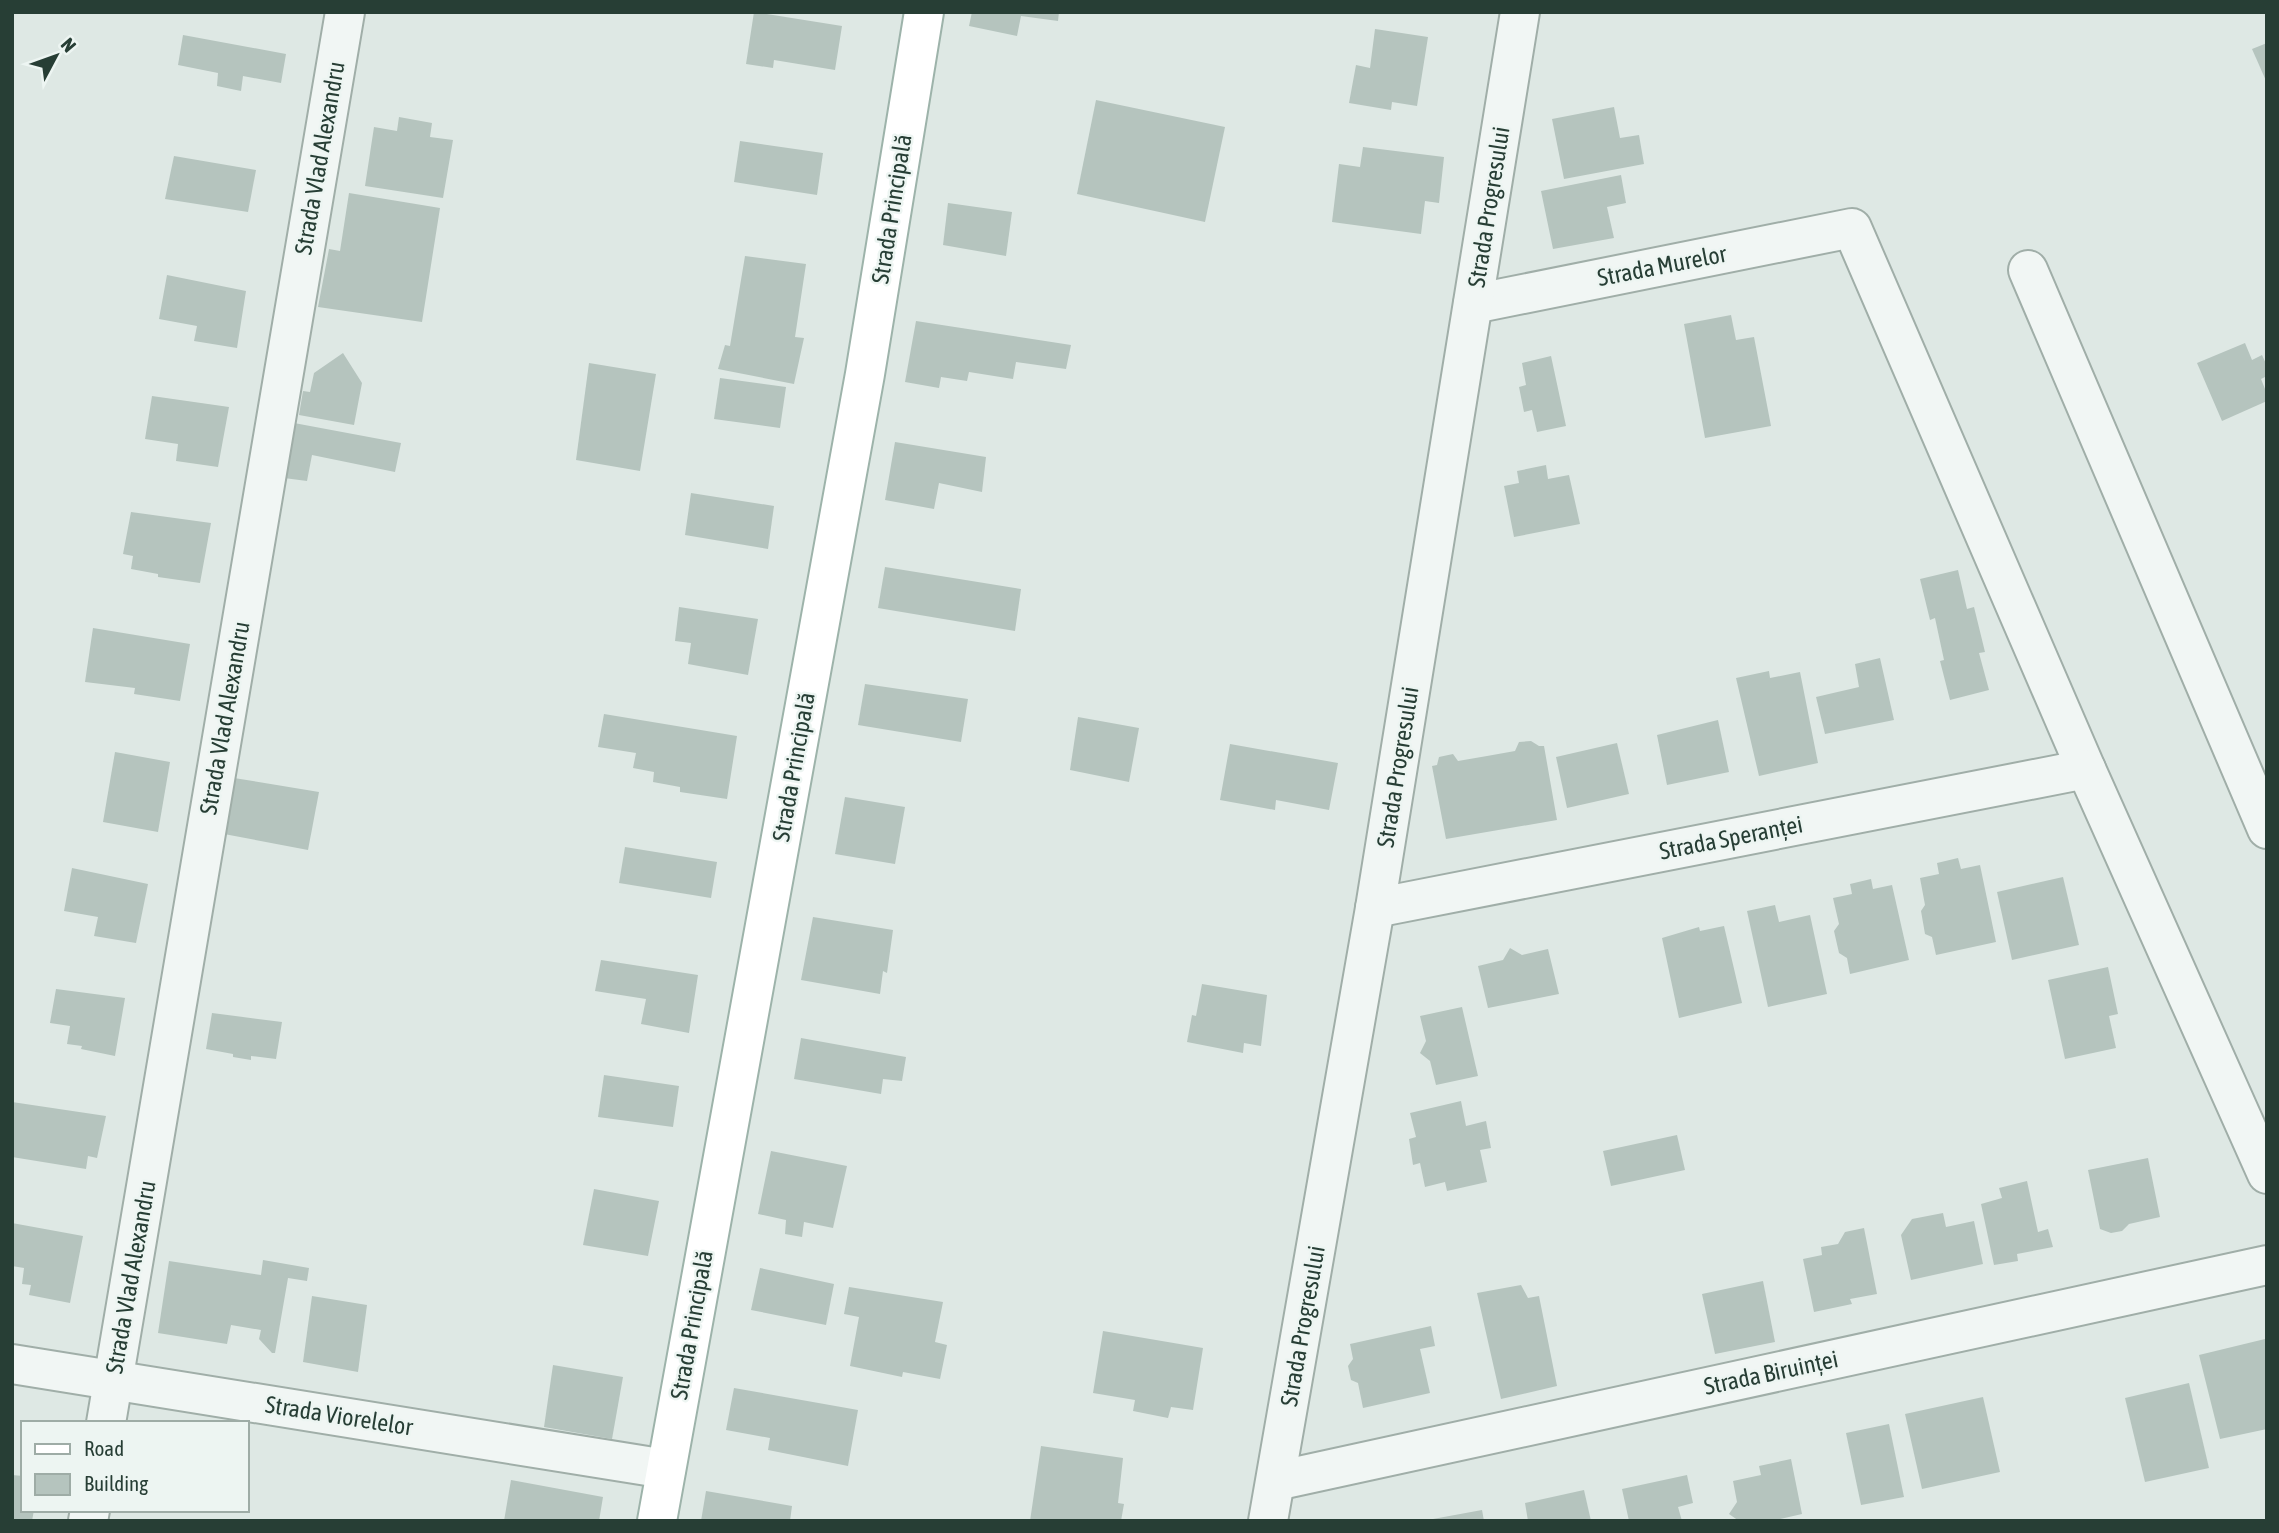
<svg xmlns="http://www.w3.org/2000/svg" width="2279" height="1533" viewBox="0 0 2279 1533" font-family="'Asap Condensed',sans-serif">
	<rect width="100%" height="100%" fill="#dee8e4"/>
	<g fill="#b5c4be">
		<path d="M754 12 842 26 835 70 774 60 773 68 746 64Z"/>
		<path d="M972 12H1059L1058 21 1021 16 1017 36 969 26Z"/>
		<path d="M1375 29 1428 37 1417 106 1392 102 1391 110 1349 103 1356 65 1370 68Z"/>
		<path d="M183 35 286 54 281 83 243 76 241 91 217 86 218 73 178 65Z"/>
		<path d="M2267 43V83L2252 49Z"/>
		<path d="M1096 100 1225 127 1205 222 1077 194Z"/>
		<path d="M1614 107 1620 138 1639 135 1644 164 1564 179 1552 119Z"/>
		<path d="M399 117 432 123 430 137 453 140 443 198 365 186 374 127 397 131Z"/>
		<path d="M740 141 823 153 817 195 734 182Z"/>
		<path d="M1363 147 1444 157 1439 203 1425 201 1421 234 1332 222 1339 164 1360 167Z"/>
		<path d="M174 156 256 170 248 212 165 199Z"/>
		<path d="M1621 175 1626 203 1607 207 1614 238 1553 249 1541 191Z"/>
		<path d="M349 193 440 208 422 322 318 307 329 249 340 251Z"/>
		<path d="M948 203 1012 212 1006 256 943 245Z"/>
		<path d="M745 256 806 264 795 337 804 338 794 384 718 369 725 345 730 346Z"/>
		<path d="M167 275 246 291 237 348 194 341 197 326 159 319Z"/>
		<path d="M1731 315 1736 340 1754 337 1771 426 1705 438 1684 324Z"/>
		<path d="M916 321 1071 345 1066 369 1016 362 1013 379 969 372 967 381 941 377 939 388 905 382Z"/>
		<path d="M2245 343 2252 360 2262 355 2267 366V376L2261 379 2267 394V401L2222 421 2197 363Z"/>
		<path d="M343 353 362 383 354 425 299 415 303 391 310 392 314 373Z"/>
		<path d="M1551 356 1566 426 1537 432 1532 410 1524 412 1519 387 1526 385 1522 363Z"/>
		<path d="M589 363 656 374 640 471 576 460Z"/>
		<path d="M720 378 786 387 780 428 714 419Z"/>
		<path d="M152 396 229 407 218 467 176 461 178 444 145 439Z"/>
		<path d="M294 423 401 443 395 472 312 455 307 481 284 478Z"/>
		<path d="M895 442 986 457 982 492 939 483 934 509 885 500Z"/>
		<path d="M1546 465 1548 479 1569 475 1580 524 1514 537 1504 486 1519 483 1517 471Z"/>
		<path d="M691 493 774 506 768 549 685 535Z"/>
		<path d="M131 512 211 523 200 583 158 577V574L131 569 133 556 123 554Z"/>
		<path d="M885 567 1021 589 1015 631 878 608Z"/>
		<path d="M1958 570 1967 609 1974 607 1985 652 1979 653 1989 690 1950 700 1940 661 1944 660 1935 618 1930 620 1920 579Z"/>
		<path d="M679 607 758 619 748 675 688 664 691 643 675 641Z"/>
		<path d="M93 628 190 644 180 701 134 694 135 688 85 682Z"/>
		<path d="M1880 658 1894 720 1825 734 1816 697 1859 687 1855 664Z"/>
		<path d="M1769 671 1770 678 1800 672 1818 763 1759 776 1736 678Z"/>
		<path d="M865 684 968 699 961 742 858 725Z"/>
		<path d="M604 714 737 736 727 799 680 792V787L653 782 654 772 633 768 636 753 598 747Z"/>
		<path d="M1078 717 1139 728 1129 782 1070 770Z"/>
		<path d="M1718 720 1729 772 1667 785 1657 735Z"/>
		<path d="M1531 741 1539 746H1544L1557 820 1446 839 1432 766 1437 765 1439 757 1453 754 1458 761 1487 756 1515 751 1519 742Z"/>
		<path d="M1617 743 1629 794 1567 808 1556 757Z"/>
		<path d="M1230 744 1338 763 1329 810 1276 800 1275 810 1220 800Z"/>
		<path d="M115 752 170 762 158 832 103 822Z"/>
		<path d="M234 778 319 792 308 850 224 834Z"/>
		<path d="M845 797 905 807 895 864 835 854Z"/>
		<path d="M625 847 717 862 711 898 619 883Z"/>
		<path d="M1958 858 1961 869 1980 865 1996 942 1936 955 1932 937 1925 934 1921 911 1925 905 1920 878 1939 874 1937 863Z"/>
		<path d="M72 868 148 884 136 943 94 936 98 917 64 911Z"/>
		<path d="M2063 877 2079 945 2012 960 1997 892Z"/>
		<path d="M1871 879 1873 889 1892 885 1909 960 1850 974 1847 958 1839 953 1834 931 1839 924 1833 898 1852 894 1850 884Z"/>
		<path d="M1775 905 1779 922 1810 915 1827 994 1768 1007 1747 911Z"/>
		<path d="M813 917 893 930 887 973 883 971 880 994 801 980Z"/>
		<path d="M1724 926 1742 1003 1679 1018 1662 938 1699 927 1700 931Z"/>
		<path d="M1510 948 1522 955 1548 949 1559 994 1488 1008 1478 966 1503 960Z"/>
		<path d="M601 960 698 975 689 1033 641 1024 646 999 595 991Z"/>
		<path d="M2108 967 2118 1014 2109 1016 2116 1048 2065 1059 2048 980Z"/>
		<path d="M1202 984 1267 995 1261 1046 1244 1043 1243 1053 1187 1042 1192 1015 1196 1016Z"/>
		<path d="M56 989 125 998 115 1056 81 1049 82 1046 67 1044 70 1026 50 1023Z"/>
		<path d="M1462 1007 1478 1076 1436 1085 1430 1061 1420 1053 1426 1041 1420 1016Z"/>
		<path d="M212 1013 282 1022 276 1059 251 1056V1060L233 1057V1054L206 1049Z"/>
		<path d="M801 1038 906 1057 902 1081 883 1079 881 1094 794 1079Z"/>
		<path d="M604 1075 679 1086 673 1127 598 1117Z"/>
		<path d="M1461 1101 1466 1126 1486 1121 1491 1148 1480 1150 1487 1182 1447 1191 1445 1182 1425 1187 1420 1163 1413 1165 1409 1139 1416 1137 1410 1113Z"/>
		<path d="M12 1102 106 1116 97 1158 88 1156 86 1169 12 1157Z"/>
		<path d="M1677 1135 1685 1170 1611 1186 1603 1151Z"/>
		<path d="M771 1151 847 1166 833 1228 804 1222 802 1237 785 1234 786 1220 758 1214Z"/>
		<path d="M2148 1158 2160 1217 2129 1224 2122 1231 2111 1233 2100 1229 2088 1170Z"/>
		<path d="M2027 1181 2038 1232 2048 1229 2053 1247 2017 1254 2018 1261 1994 1265 1981 1204 2002 1198 1999 1188Z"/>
		<path d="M594 1189 659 1201 648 1256 583 1245Z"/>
		<path d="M1943 1213 1946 1227 1974 1221 1983 1264 1911 1280 1901 1235 1912 1219Z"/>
		<path d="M12 1223 83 1236 70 1303 29 1295 31 1285 22 1284 24 1268 12 1266Z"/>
		<path d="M1864 1228 1877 1294 1850 1299 1852 1304 1814 1312 1803 1259 1822 1255 1821 1247 1838 1244 1845 1232Z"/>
		<path d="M263 1260 309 1268 307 1281 288 1278 275 1353H272L259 1339 261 1330 231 1325 227 1344 158 1333 169 1261 261 1275Z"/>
		<path d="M760 1268 834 1284 826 1325 751 1310Z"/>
		<path d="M1763 1281 1775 1342 1715 1354 1702 1294Z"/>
		<path d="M1521 1285 1528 1298 1539 1296 1557 1386 1501 1399 1477 1293Z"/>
		<path d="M849 1287 943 1302 935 1342 947 1345 940 1379 903 1372 902 1377 850 1366 859 1317 844 1314Z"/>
		<path d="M312 1296 367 1305 358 1372 303 1362Z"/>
		<path d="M1431 1326 1435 1346 1420 1349 1430 1393 1363 1408 1358 1383 1351 1380 1348 1366 1353 1359 1350 1344Z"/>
		<path d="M1103 1331 1203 1348 1193 1410 1171 1407 1168 1418 1133 1411 1135 1400 1093 1393Z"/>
		<path d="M2265 1339 2267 1429 2220 1439 2199 1355Z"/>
		<path d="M553 1365 623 1377 612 1439 544 1427Z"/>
		<path d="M2189 1383 2209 1468 2145 1482 2125 1398Z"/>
		<path d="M734 1388 858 1410 848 1466 768 1450 770 1438 726 1430Z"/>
		<path d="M1983 1397 2000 1472 1922 1489 1905 1414Z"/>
		<path d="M1889 1424 1904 1497 1861 1505 1846 1433Z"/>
		<path d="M1041 1446 1123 1458 1118 1503 1124 1504 1121 1521H1030Z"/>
		<path d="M1791 1459 1802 1514 1772 1521H1739L1729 1514 1737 1502 1733 1481 1761 1475 1759 1466Z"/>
		<path d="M12 1475 23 1476V1510H34L32 1521H12Z"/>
		<path d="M1687 1475 1693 1503 1678 1507 1682 1521H1629L1622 1489Z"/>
		<path d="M511 1480 603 1497 599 1521H504Z"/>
		<path d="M1584 1490 1591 1521H1528L1525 1503Z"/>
		<path d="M706 1491 792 1506 790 1521H701Z"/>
		<path d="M1482 1510 1484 1521H1433V1519Z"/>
	</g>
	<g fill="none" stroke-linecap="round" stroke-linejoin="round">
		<g stroke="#a0aea8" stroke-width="42">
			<g id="minor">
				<path d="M2028 270 2267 829"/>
				<path d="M1473 304 1852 228 2086 769 2267 1174"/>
				<path d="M1375 908 2086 769"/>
				<path d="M12 1364 666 1469"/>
				<path d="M106 1423 345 12"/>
				<path d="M1276 1481 2267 1265"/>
				<path d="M88 1521 90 1510"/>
				<path d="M1268 1521 1375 908 1520 12"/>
			</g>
		</g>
		<g stroke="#9db3aa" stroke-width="42">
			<path id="major" d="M657 1521 865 374 924 12"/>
		</g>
		<use href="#minor" stroke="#f1f6f4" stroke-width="38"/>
		<use href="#major" stroke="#fff" stroke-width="38"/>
	</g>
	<g text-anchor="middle" stroke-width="5" stroke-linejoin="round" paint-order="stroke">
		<g font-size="24" fill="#273e35" stroke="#edf5f2">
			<text transform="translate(320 158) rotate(-80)" y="8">Strada Vlad Alexandru</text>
			<text transform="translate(1489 207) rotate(-81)" y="8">Strada Progresului</text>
			<text transform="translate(892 209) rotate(-81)" y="8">Strada Principală</text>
			<text transform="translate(1662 266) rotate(-11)" y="8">Strada Murelor</text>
			<text transform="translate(225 718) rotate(-80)" y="8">Strada Vlad Alexandru</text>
			<text transform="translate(794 767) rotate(-80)" y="8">Strada Principală</text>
			<text transform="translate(1398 767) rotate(-81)" y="8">Strada Progresului</text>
			<text transform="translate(1731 838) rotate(-11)" y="8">Strada Speranței</text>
			<text transform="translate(131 1277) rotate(-80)" y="8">Strada Vlad Alexandru</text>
			<text transform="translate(692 1325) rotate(-80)" y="8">Strada Principală</text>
			<text transform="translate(1303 1326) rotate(-80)" y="8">Strada Progresului</text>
			<text transform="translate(1771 1373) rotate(-12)" y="8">Strada Biruinței</text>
			<text transform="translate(339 1416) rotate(9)" y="8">Strada Viorelelor</text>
		</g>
	</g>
	<rect width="2279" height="1533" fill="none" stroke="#273e35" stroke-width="28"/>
	<rect x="21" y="1421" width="228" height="91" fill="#edf5f2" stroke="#9eaca6" stroke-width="2"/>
	<rect x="35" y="1444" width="35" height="10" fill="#ffffff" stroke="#9eaca6" stroke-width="2"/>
	<text x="84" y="1456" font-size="21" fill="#273e35">Road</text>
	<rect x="35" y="1474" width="35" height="21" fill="#b5c4be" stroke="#9eaca6" stroke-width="2"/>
	<text x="84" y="1491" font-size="21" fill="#273e35">Building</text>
	<g transform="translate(56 56) rotate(49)" stroke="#edf5f2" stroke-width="5" paint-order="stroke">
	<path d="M0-5L12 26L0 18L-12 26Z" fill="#273e35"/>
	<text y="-10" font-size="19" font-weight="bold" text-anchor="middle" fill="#273e35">N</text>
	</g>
</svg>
